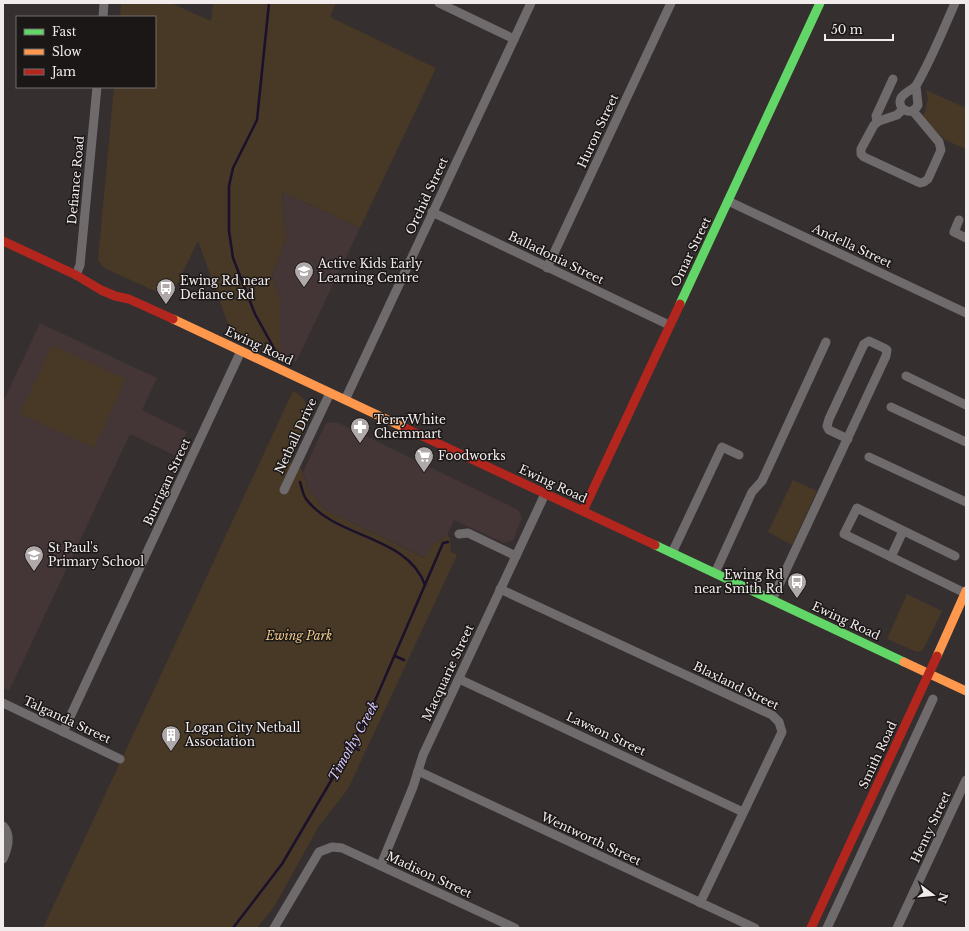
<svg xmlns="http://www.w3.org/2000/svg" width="969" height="931" viewBox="0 0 969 931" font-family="'Libre Baskerville',serif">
	<rect width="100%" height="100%" fill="#352f30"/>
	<g fill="#443537">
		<path d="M282 192 360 228 296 362 280 354V300L272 276 286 240Z"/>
		<path d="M40 323 157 378 142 410 187 432 176 456 130 434 9 691 3 688V402Z"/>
		<path d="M337 422 518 510 522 518 513 540 504 543 454 520 447 536 432 544 426 558 324 509 308 489 303 472 326 423Z"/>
	</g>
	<g fill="#473925">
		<path d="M121 3H171L211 21 213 3H336L330 17 436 68 360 228 282 192 286 240 272 276 280 300V354L231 332 198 241 170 298 104 268 98 260 114 87H155V17H120Z"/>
		<path d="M926 90 966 108V149L945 140 923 118 928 99Z"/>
		<path d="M52 345 126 379 94 448 20 414Z"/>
		<path d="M293 391C323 405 298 442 289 462L301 468 308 489 324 509 425 558 432 544 447 536 450 538 451 552 457 555 348 789 319 826 274 907 257 928H43Z"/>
		<path d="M793 480 817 491 792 545 768 532Z"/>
		<path d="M907 594 942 611 923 650 917 652 887 639Z"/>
	</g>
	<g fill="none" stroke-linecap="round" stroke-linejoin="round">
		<g stroke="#1c102c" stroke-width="2.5">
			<path d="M269 3 257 120 233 168 229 186V231L233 258 255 314 276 352"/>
			<path d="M300 482C302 488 303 495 306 499 336 539 407 535 425 585"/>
			<path d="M395 656 404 660"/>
			<path d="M351 746 359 750"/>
			<path d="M233 928 282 864 335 774 374 703 443 543 448 542"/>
		</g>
		<g stroke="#6f6a6c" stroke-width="9">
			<path d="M439 3 514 39"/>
			<path d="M103 17 104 3"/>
			<path d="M916 86 918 105C911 118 896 108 901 98 905 91 914 90 917 84 932 58 943 30 955 3"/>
			<path d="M903 109 897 115 879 121 874 125 861 149V154L864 157 920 183 924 182 928 179 941 150 939 142 913 111"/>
			<path d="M877 122 876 116 893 79"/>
			<path d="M728 201 966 313"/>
			<path d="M432 212 669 325"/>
			<path d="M959 220 954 232 966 238"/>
			<path d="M547 268 671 3"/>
			<path d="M76 275 80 265 97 87"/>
			<path d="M906 376 966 405"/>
			<path d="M345 400 531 3"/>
			<path d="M891 407 966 442"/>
			<path d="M869 457 966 502"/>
			<path d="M284 490 330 393"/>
			<path d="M459 534 468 533 516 556"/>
			<path d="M672 553 722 447 739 455"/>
			<path d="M955 556 857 508 844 534 965 593"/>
			<path d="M891 557 903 531"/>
			<path d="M715 573 752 492 762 481 826 342"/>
			<path d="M500 589 772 715 779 722 782 732 700 903"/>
			<path d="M772 600 886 356 887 350 884 348 869 341 864 344 829 419 827 426 829 430 848 439"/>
			<path d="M459 679 743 812"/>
			<path d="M3 703 120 759"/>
			<path d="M63 732 241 351"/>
			<path d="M418 771 755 928"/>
			<path d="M3 826C12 835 8 848 3 859"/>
			<path d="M381 865 413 787 423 755 545 494"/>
			<path d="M274 928 319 852 332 847 342 848 515 928"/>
			<path d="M827 928 933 699"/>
			<path d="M897 928 966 780"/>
		</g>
		<g stroke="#63d668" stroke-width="9">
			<path d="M680 304 820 3"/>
			<path d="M655 545 904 662"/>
		</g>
		<g stroke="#ff974d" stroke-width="9">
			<path d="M173 319 405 428"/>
			<path d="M937 656 966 591"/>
			<path d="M904 662 966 691"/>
		</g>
		<g stroke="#b3261e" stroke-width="9">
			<path d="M3 241 76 275 101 290 115 296 129 299 173 319"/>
			<path d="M405 428 655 545"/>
			<path d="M583 511 680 304"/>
			<path d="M811 928 937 656"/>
		</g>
	</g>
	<defs>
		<g id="school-pin" transform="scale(1)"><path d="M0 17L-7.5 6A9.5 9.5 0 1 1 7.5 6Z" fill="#b0a9aa" stroke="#1b1717"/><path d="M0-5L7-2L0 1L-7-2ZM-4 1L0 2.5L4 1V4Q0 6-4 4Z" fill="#fff"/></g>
		<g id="bus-pin" transform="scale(1)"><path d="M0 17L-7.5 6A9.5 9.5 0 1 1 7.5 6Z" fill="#b0a9aa" stroke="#1b1717"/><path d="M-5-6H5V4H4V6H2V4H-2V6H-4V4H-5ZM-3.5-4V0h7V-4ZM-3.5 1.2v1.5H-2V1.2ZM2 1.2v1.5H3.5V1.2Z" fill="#fff"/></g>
		<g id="pharmacy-pin" transform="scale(1)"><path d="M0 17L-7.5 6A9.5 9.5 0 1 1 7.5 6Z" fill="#b0a9aa" stroke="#1b1717"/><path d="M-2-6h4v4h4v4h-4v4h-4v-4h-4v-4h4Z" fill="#fff"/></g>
		<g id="supermarket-pin" transform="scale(1)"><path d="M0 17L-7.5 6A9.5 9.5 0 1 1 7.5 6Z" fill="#b0a9aa" stroke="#1b1717"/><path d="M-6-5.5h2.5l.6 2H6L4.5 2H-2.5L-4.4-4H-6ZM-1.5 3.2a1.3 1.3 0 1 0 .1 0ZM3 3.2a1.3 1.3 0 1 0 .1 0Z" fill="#fff"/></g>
		<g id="building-pin" transform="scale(1)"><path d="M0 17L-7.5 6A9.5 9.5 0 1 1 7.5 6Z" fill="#b0a9aa" stroke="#1b1717"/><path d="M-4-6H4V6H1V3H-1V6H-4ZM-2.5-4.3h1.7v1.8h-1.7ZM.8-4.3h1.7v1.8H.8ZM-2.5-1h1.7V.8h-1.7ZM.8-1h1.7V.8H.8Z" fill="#fff"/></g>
	</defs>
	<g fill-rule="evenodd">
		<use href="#school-pin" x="304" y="271"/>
		<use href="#bus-pin" x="166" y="288"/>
		<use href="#pharmacy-pin" x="360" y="427"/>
		<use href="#supermarket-pin" x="424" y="456"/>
		<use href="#school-pin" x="34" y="555"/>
		<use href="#bus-pin" x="797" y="582"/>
		<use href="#building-pin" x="171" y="735"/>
	</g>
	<g text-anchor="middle" stroke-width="3" stroke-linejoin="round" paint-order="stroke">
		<g font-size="12" fill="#f2ebeb" stroke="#1b1717">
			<text transform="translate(598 131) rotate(-65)" y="4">Huron Street</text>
			<text transform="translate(76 180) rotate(-85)" y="4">Defiance Road</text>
			<text transform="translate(427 196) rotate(-65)" y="4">Orchid Street</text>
			<text transform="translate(852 246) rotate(25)" y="4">Andella Street</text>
			<text transform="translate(691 252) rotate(-64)" y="4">Omar Street</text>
			<text transform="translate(556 258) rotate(26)" y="4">Balladonia Street</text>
			<text transform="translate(259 346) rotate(25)" y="4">Ewing Road</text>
			<text transform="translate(296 436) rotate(-65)" y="4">Netball Drive</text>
			<text transform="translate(167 482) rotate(-65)" y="4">Burrigan Street</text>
			<text transform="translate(553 484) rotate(25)" y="4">Ewing Road</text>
			<text transform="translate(846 621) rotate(25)" y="4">Ewing Road</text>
			<text transform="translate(448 673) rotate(-65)" y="4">Macquarie Street</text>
			<text transform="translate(736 686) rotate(26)" y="4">Blaxland Street</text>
			<text transform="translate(67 720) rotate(25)" y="4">Talganda Street</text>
			<text transform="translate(606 734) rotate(25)" y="4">Lawson Street</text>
			<text transform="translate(878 755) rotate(-65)" y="4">Smith Road</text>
			<text transform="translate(931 827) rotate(-65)" y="4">Henty Street</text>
			<text transform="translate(591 839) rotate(25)" y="4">Wentworth Street</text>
			<text transform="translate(429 875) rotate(25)" y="4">Madison Street</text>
		</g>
		<g font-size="12" fill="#f2ebeb" stroke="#1b1717" text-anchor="start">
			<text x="318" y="268">Active Kids Early<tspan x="318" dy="14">Learning Centre</tspan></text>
			<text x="180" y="285">Ewing Rd near<tspan x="180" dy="14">Defiance Rd</tspan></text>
			<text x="374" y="424">TerryWhite<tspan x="374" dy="14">Chemmart</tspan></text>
			<text x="438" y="460">Foodworks</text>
			<text x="48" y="552">St Paul's<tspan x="48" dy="14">Primary School</tspan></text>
			<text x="783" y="579" text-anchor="end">Ewing Rd<tspan x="783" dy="14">near Smith Rd</tspan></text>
			<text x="185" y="732">Logan City Netball<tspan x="185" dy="14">Association</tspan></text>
		</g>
		<g font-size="12" font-style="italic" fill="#efc889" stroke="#1b1717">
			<text x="299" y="640">Ewing Park</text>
		</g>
		<g font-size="13" font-style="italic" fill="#d9c9fd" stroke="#1b1717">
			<text transform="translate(353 741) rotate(-61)" y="5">Timothy Creek</text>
		</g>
	</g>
	<rect width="969" height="931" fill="none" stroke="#f2ebeb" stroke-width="8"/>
	<rect x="16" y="16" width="140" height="72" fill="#1b1717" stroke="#716c6c"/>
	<rect x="24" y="29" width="20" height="6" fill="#63d668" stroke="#716c6c"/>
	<text x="52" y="36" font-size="12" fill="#f2ebeb">Fast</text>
	<rect x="24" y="49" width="20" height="6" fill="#ff974d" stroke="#716c6c"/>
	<text x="52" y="56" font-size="12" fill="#f2ebeb">Slow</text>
	<rect x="24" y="69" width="20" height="6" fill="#b3261e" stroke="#716c6c"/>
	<text x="52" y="76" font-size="12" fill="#f2ebeb">Jam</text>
	<g transform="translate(933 895) rotate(106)" stroke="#1b1717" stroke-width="3" paint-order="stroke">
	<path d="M0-3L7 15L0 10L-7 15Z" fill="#f2ebeb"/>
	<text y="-6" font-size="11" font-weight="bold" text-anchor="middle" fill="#f2ebeb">N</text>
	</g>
	<path d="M825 34v6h68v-6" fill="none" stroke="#f2ebeb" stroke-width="2"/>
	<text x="831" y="34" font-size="12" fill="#f2ebeb" stroke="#1b1717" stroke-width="3" paint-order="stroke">50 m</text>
</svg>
